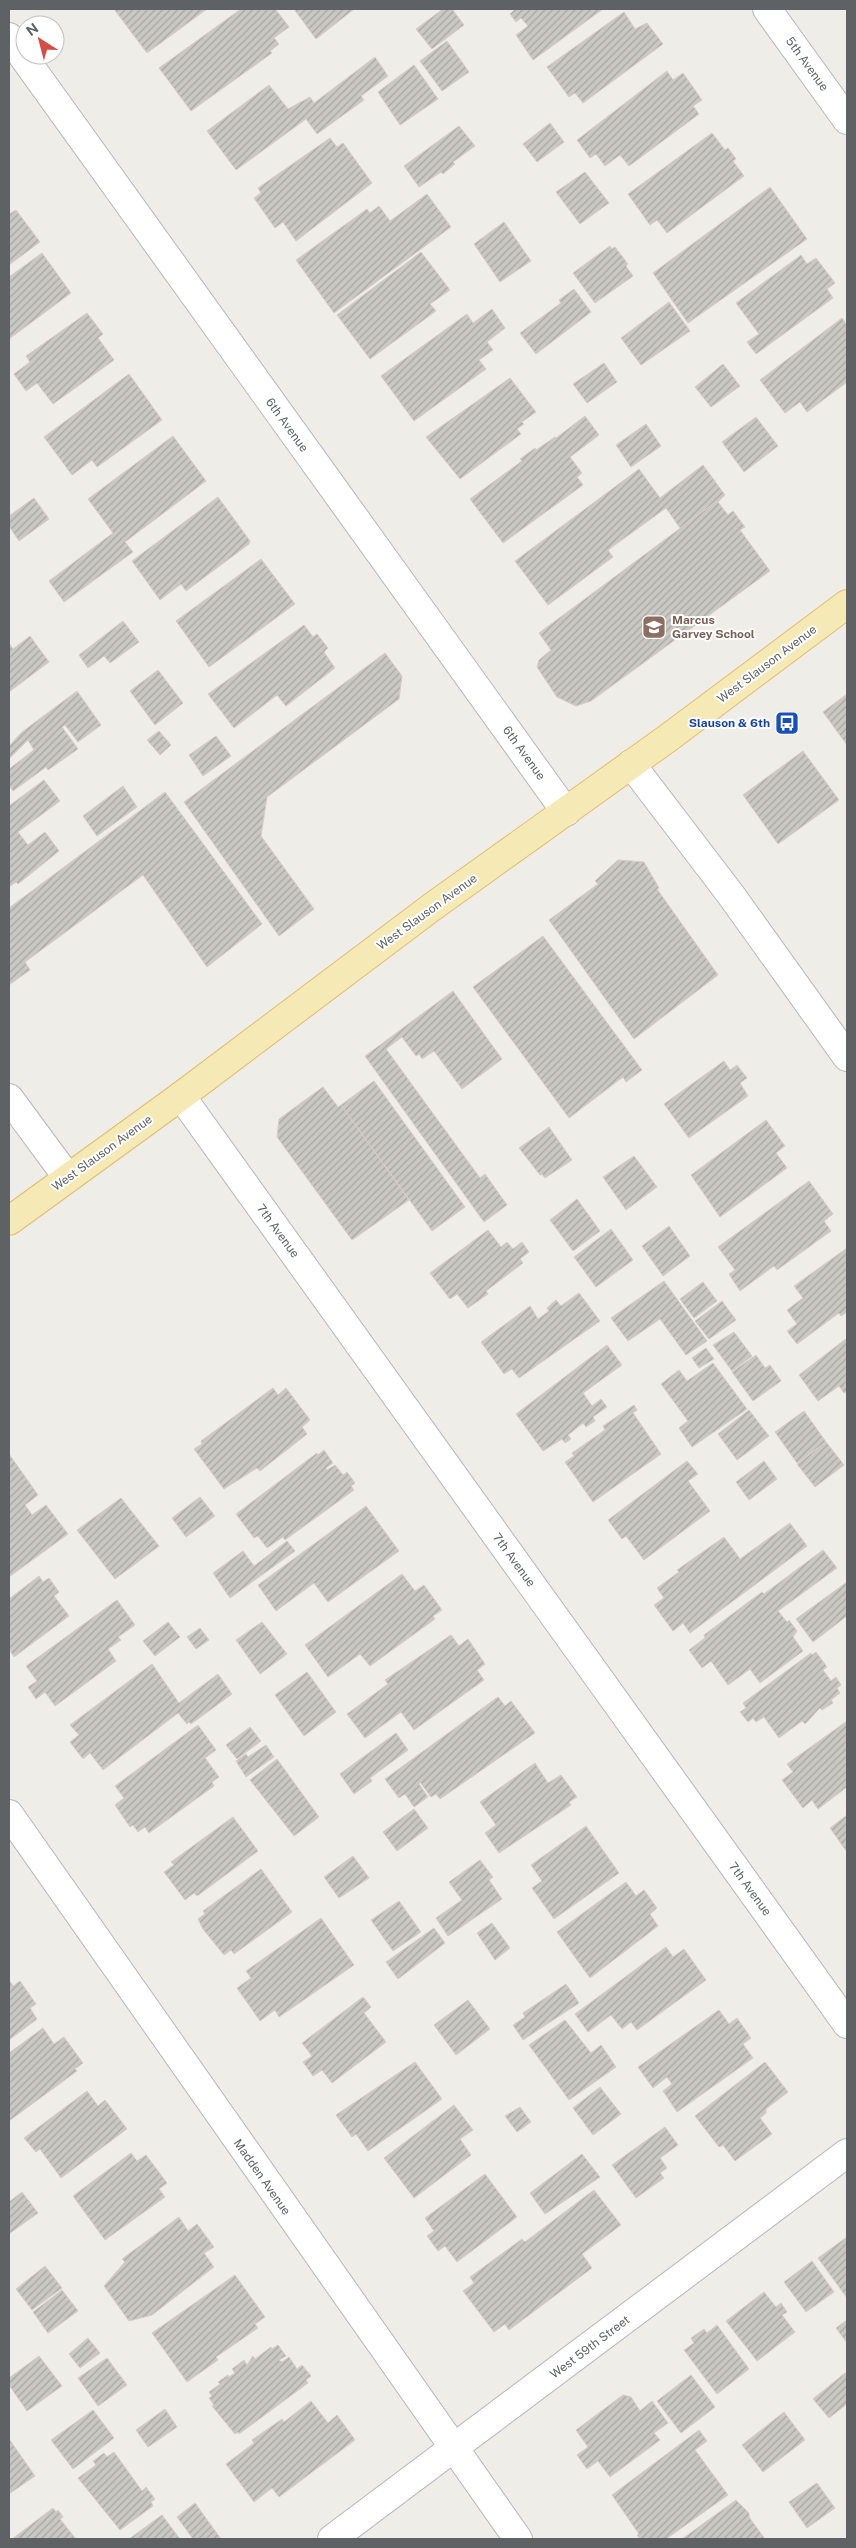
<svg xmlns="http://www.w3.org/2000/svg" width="856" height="2548" viewBox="0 0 856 2548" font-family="'Public Sans',sans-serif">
	<defs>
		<pattern id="building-hatch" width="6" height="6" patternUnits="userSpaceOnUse" patternTransform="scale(1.25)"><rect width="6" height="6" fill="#cac8c3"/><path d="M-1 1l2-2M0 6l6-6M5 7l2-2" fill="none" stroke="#a7a6a2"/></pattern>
	</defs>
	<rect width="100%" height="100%" fill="#efede7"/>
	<g fill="url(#building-hatch)" stroke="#d3cec6">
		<path d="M114 9H207L147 53Z"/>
		<path d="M241 9H278L276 10 289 27 274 38 279 44 270 51 272 53 191 111 159 68Z"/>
		<path d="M294 9H353V10L316 39Z"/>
		<path d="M443 9H452L464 25 432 49 416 29Z"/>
		<path d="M515 9H603L533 60 516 35 528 26 521 18 516 22 510 14Z"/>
		<path d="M624 12 635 29 647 23 663 44 583 103 575 93 569 97 547 67Z"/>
		<path d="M447 41 469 72 442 91 420 61Z"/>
		<path d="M375 57 388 76 361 96 364 100 317 134 306 119 236 170 207 131 269 85 288 109 310 97 314 103Z"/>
		<path d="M414 65 438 99 400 125 378 92Z"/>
		<path d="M667 71 673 80 683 73 702 100 693 106 699 114 629 166 620 155 605 166 596 154 590 158 577 140Z"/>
		<path d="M550 123 564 142 537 162 523 144Z"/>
		<path d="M459 126 475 146 453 162 455 164 443 174 441 172 419 187 404 166Z"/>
		<path d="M712 133 725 150 728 148 736 159 733 161 744 176 667 233 657 220 650 225 628 194Z"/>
		<path d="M330 138 337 147 343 143 372 183 296 241 283 222 275 228 254 198 261 193 258 188Z"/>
		<path d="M585 172 609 203 580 224 556 192Z"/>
		<path d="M770 187 807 239 688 323 653 273Z"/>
		<path d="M427 194 451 227 334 313 296 260 367 209 370 213 379 206 390 221Z"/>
		<path d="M16 210 40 242 9 265V214Z"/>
		<path d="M504 222 531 261 500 282 474 244Z"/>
		<path d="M610 246 612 249 615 247 628 264 626 266 633 276 595 303 573 273Z"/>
		<path d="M421 252 450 290 430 304 436 311 370 359 337 315Z"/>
		<path d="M42 253 71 293 9 339V277Z"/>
		<path d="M801 255 807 264 816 258 835 283 827 289 833 298 756 354 747 342 759 334 736 303Z"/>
		<path d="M574 289 591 312 536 354 520 333 561 303 559 300Z"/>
		<path d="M669 302 690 331 641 365 621 338Z"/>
		<path d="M492 309 505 328 487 342 493 350 479 360 486 369 414 421 381 376 467 314 473 323Z"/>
		<path d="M87 313 103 334 98 338 114 360 53 404 37 383 26 391 14 374 30 362 26 356Z"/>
		<path d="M842 318 847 325V382L807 412 800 402 785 413 760 380Z"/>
		<path d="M604 363 617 382 587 403 573 384Z"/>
		<path d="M723 364 740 386 711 407 695 387Z"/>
		<path d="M129 374 162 420 97 467 92 460 72 475 44 437Z"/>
		<path d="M510 378 536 412 522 422 524 424 517 429 521 434 460 479 426 437Z"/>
		<path d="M585 416 599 435 570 457 582 473 577 477 583 485 503 543 470 499 522 461 520 459 535 448 536 450 555 437 556 438Z"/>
		<path d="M756 417 778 446 744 472 722 442Z"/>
		<path d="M646 424 661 446 631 467 616 445Z"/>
		<path d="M173 436 206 481 125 542 133 552 64 602 49 581 113 533 88 499Z"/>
		<path d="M703 465 725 495 680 528 666 508 608 550 613 557 548 605 515 561 639 469 660 498Z"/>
		<path d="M725 495 718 502 728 515 733 511 745 527 740 530 770 571 591 701 576 706 557 697 537 667 539 660 551 650 539 633Z"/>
		<path d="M218 497 250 541 249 544 186 591 181 584 160 600 132 561Z"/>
		<path d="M34 498 49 519 19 541 9 526V516Z"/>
		<path d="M261 559 295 604 209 667 176 621Z"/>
		<path d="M123 621 139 642 110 663 104 656 88 668 79 655Z"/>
		<path d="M304 625 313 637 317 634 328 648 324 652 335 668 286 706 277 695 234 728 208 694Z"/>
		<path d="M30 636 49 662 9 692V643L13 649Z"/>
		<path d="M385 653 402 676 399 699 267 797 261 836 314 909 279 936 184 802Z"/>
		<path d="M158 670 183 703 155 725 130 691Z"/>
		<path d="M77 691 101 725 78 742 65 725 62 727 78 749 48 770 46 767 13 791 9 785V769L34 750 28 740 9 759V746L22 732Z"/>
		<path d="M847 694V745L823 712Z"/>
		<path d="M159 731 171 745 160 755 147 740Z"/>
		<path d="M216 736 231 756 203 776 189 755Z"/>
		<path d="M803 751 839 800 778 844 743 795Z"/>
		<path d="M44 780 60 801 18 832 28 845 45 832 59 851 18 884 16 882 9 887V806Z"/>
		<path d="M123 786 137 807 97 836 83 816Z"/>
		<path d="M165 792 262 924 207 967 143 875 25 962 30 970 9 985V908Z"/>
		<path d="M618 860 644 862 659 888 657 889 718 975 634 1039 549 920 598 884 595 881Z"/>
		<path d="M543 936 642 1070 626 1082 623 1077 569 1118 473 987Z"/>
		<path d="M453 991 502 1059 462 1089 434 1051 422 1059 419 1054 416 1056 402 1037 386 1049 480 1178 485 1174 507 1205 484 1222 365 1056Z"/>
		<path d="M724 1061 730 1070 737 1065 747 1078 740 1083 748 1096 689 1138 664 1104Z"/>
		<path d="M374 1081 465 1207 432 1231 341 1105Z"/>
		<path d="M323 1087 338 1107 341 1105 409 1200 352 1240 277 1137 279 1119Z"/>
		<path d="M766 1120 785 1146 776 1153 787 1168 720 1217 691 1175Z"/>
		<path d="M549 1127 572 1160 545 1178 542 1174 540 1175 519 1148Z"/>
		<path d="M634 1156 657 1187 626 1210 603 1177Z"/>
		<path d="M809 1181 833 1214 824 1221 831 1231 777 1270 774 1266 740 1291 729 1274 735 1270 718 1247Z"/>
		<path d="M577 1199 600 1231 573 1251 550 1220Z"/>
		<path d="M669 1226 690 1256 663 1276 642 1246Z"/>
		<path d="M611 1229 633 1260 596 1287 574 1257Z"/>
		<path d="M488 1230 501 1247 507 1242 513 1249 522 1242 529 1252 520 1259 523 1263 486 1291 488 1294 468 1308 457 1294 450 1299 430 1273Z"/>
		<path d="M847 1248V1312L841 1316 839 1313 797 1344 787 1331 797 1324 787 1310 803 1298 794 1286Z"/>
		<path d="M664 1281 707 1341 686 1355 660 1319 628 1341 611 1318Z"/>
		<path d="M703 1282 717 1301 694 1318 680 1299Z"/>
		<path d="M579 1293 600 1321 519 1378 512 1369 504 1374 481 1342 530 1306 538 1319 549 1311 547 1308 556 1300 561 1306Z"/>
		<path d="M722 1301 736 1320 709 1339 695 1321Z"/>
		<path d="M734 1332 752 1356 732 1371 713 1345Z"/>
		<path d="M847 1338V1391L844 1393 839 1386 818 1401 799 1375Z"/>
		<path d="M607 1345 622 1365 583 1393 592 1406 601 1399 607 1407 593 1417 595 1421 586 1427 583 1423 568 1435 571 1439 565 1443 562 1439 543 1451 516 1414Z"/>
		<path d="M706 1348 714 1359 699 1368 692 1358Z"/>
		<path d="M756 1355 765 1368 770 1365 781 1381 753 1401 732 1372Z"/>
		<path d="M713 1363 747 1409 692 1447 679 1428 688 1421 661 1384 679 1370 687 1381Z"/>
		<path d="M273 1388 278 1395 286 1388 310 1420 302 1427 307 1434 260 1471 257 1468 224 1489 194 1449 202 1444 201 1441Z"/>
		<path d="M634 1405 637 1410 633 1413 661 1454 593 1502 565 1462 574 1456 572 1453 605 1430 603 1426Z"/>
		<path d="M749 1410 769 1436 737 1460 718 1434Z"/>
		<path d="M804 1411 826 1442 797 1463 775 1432Z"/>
		<path d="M826 1442 844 1465 815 1487 797 1464Z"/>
		<path d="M324 1450 333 1463 326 1468 327 1470 335 1465 343 1475 347 1472 355 1483 351 1486 354 1490 285 1540 283 1537 267 1548 258 1536 254 1538 236 1514 317 1453 318 1455Z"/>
		<path d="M9 1454 38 1495 25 1505 32 1515 46 1505 68 1534 9 1577Z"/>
		<path d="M687 1461 698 1474 688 1481 710 1511 644 1560 626 1536 622 1539 608 1520Z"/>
		<path d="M764 1461 777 1479 749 1500 736 1482Z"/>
		<path d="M200 1497 215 1516 186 1537 172 1518Z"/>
		<path d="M121 1498 159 1546 115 1579 77 1530Z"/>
		<path d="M366 1506 399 1551 328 1602 314 1583 276 1611 258 1585Z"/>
		<path d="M790 1523 807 1546 690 1633 683 1623 673 1631 654 1605 664 1598 657 1588 679 1572 677 1570 724 1537 740 1559Z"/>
		<path d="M287 1541 295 1551 230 1598 213 1573 243 1551 254 1566Z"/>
		<path d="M823 1550 837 1568 778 1611 787 1622 789 1620 797 1631 793 1637 803 1651 760 1683 750 1669 728 1685 711 1661 702 1668 689 1650 705 1638 704 1635 762 1592 764 1594Z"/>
		<path d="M402 1574 415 1591 424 1585 442 1610 433 1616 435 1619 370 1666 360 1654 328 1677 305 1645Z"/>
		<path d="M39 1576 43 1582 49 1578 59 1592 54 1596 69 1616 14 1657 9 1649V1599Z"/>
		<path d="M847 1582V1616L813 1642 796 1619Z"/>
		<path d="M117 1600 135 1625 118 1637 121 1640 108 1649 116 1661 55 1706 45 1692 36 1699 28 1687 37 1681 26 1666Z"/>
		<path d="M168 1622 180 1637 155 1656 143 1641Z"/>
		<path d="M262 1622 287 1654 260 1674 236 1640Z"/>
		<path d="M200 1628 209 1640 196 1649 187 1637Z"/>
		<path d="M451 1635 459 1646 468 1639 485 1664 477 1670 484 1680 414 1730 401 1712 365 1738 347 1714 388 1684 385 1680Z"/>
		<path d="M816 1652 827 1667 823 1670 831 1681 836 1677 841 1685 837 1688 840 1693 831 1700 833 1703 822 1710 820 1708 805 1724 802 1721 779 1738 764 1717 756 1722 753 1718 748 1722 740 1712 746 1708 743 1703 811 1653 812 1655Z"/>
		<path d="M152 1664 179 1703 218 1674 232 1694 191 1724 189 1722 187 1724 178 1713 103 1770 90 1753 83 1759 70 1742 79 1735 70 1725Z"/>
		<path d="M307 1672 336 1712 304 1736 275 1695Z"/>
		<path d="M498 1697 505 1706 511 1701 535 1733 440 1799 436 1794 431 1797 420 1782 419 1784 428 1797 414 1807 405 1794 399 1798 385 1779Z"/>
		<path d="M847 1721V1787L818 1809 812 1800 803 1808 782 1780 793 1772 787 1764Z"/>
		<path d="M198 1725 216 1750 205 1758 219 1777 212 1782 214 1786 149 1833 145 1827 138 1832 133 1825 130 1827 115 1805 124 1798 115 1786Z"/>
		<path d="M250 1727 261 1741 237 1759 226 1745Z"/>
		<path d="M396 1733 408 1750 370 1778 372 1781 354 1794 340 1774Z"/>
		<path d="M266 1745 274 1757 246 1777 236 1761 246 1754 248 1757Z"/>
		<path d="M277 1759 319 1817 294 1836 250 1780Z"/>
		<path d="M535 1763 548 1783 561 1775 577 1797 569 1802 571 1805 499 1853 485 1833 496 1825 480 1802Z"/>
		<path d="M414 1809 428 1828 397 1851 383 1832Z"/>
		<path d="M847 1815V1852L830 1828Z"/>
		<path d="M233 1817 258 1851 197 1896 194 1893 185 1900 164 1872 174 1865 171 1862Z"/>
		<path d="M586 1826 619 1873 554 1919 532 1888 542 1881 531 1865Z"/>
		<path d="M353 1856 369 1878 339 1898 324 1877Z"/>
		<path d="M480 1860 493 1877 489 1880 502 1899 448 1936 436 1918 462 1900 449 1882Z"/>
		<path d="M261 1869 292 1912 234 1954 231 1950 224 1955 203 1929 198 1919 205 1914 203 1911Z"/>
		<path d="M626 1882 636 1896 644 1890 657 1908 650 1914 658 1926 590 1978 557 1932Z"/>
		<path d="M399 1901 421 1932 393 1951 371 1920Z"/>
		<path d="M321 1918 354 1965 279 2017 275 2010 260 2021 237 1988 251 1978 246 1971Z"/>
		<path d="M492 1923 510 1948 495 1960 477 1933Z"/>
		<path d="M434 1928 445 1943 398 1979 386 1962Z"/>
		<path d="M666 1947 673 1957 684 1949 706 1980 637 2030 631 2022 622 2029 611 2015 588 2032 575 2014Z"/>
		<path d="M9 1980 13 1986 20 1981 36 2004 30 2008 37 2019 9 2040Z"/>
		<path d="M566 1984 579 2003 523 2040 513 2025 525 2017 523 2013Z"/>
		<path d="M363 1997 371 2007 364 2013 386 2042 332 2083 322 2070 313 2076 303 2062 312 2056 302 2043Z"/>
		<path d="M468 2000 490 2029 456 2055 434 2025Z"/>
		<path d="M719 2010 729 2024 737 2018 751 2038 743 2044 753 2058 677 2112 663 2091 672 2084 667 2077 653 2088 638 2067Z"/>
		<path d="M565 2020 591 2053 601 2045 616 2067 569 2100 529 2045Z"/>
		<path d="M43 2028 54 2044 64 2037 83 2063 75 2069 77 2071 9 2121V2053Z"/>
		<path d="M415 2062 442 2099 368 2151 356 2134 352 2137 336 2115Z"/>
		<path d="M765 2062 788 2092 766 2109V2113L760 2118 772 2134 735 2161 723 2145 719 2147 695 2116Z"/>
		<path d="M600 2087 621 2114 593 2135 573 2108Z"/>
		<path d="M87 2091 98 2106 105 2100 127 2129 61 2178 40 2149 36 2152 24 2138Z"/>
		<path d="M454 2105 473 2130 460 2139 471 2155 414 2198 384 2158Z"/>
		<path d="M520 2107 531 2122 517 2132 505 2116Z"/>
		<path d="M665 2127 678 2145 660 2158 667 2168 660 2173 664 2178 636 2198 612 2165Z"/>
		<path d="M131 2153 137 2161 146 2155 167 2183 159 2189 165 2197 105 2240 73 2196Z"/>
		<path d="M582 2154 600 2177 545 2214 530 2193Z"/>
		<path d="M485 2174 517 2217 457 2262 445 2246 438 2251 427 2236 434 2231 425 2218Z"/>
		<path d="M594 2190 621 2225 582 2254 592 2268 509 2330 505 2324 494 2332 463 2291 474 2283 470 2277 522 2239 525 2242Z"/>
		<path d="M22 2192 38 2213 9 2234V2202Z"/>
		<path d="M179 2217 188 2231 197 2224 214 2247 204 2253 214 2267 152 2315 129 2321 104 2286 125 2262 122 2259Z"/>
		<path d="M847 2237V2298L818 2258Z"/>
		<path d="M812 2261 834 2292 806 2312 784 2282Z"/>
		<path d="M45 2266 62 2288 32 2310 16 2289Z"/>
		<path d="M235 2275 265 2317 255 2324 258 2328 216 2357 218 2360 187 2382 152 2333Z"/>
		<path d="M62 2290 78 2311 48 2333 33 2312Z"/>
		<path d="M764 2292 776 2307 781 2303 787 2312 782 2315 795 2332 757 2361 726 2321Z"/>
		<path d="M847 2320V2343L836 2328Z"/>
		<path d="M717 2325 749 2369 717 2394 684 2350 694 2343 691 2338 704 2329 707 2333Z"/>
		<path d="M88 2338 100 2353 80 2368 69 2354Z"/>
		<path d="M278 2345 286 2356 279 2360 282 2362 289 2357 297 2369 302 2365 311 2376 306 2380 308 2383 239 2434 238 2432 235 2434 212 2406 214 2405 209 2398 212 2396 209 2392 220 2384 218 2382 228 2375 229 2377 235 2373 232 2369 244 2360 247 2365 253 2356 255 2359 271 2347 272 2349Z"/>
		<path d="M39 2356 62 2386 27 2411 9 2385V2378Z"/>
		<path d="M107 2358 127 2385 98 2406 78 2378Z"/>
		<path d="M845 2373 847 2375V2404L829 2418 813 2399Z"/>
		<path d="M691 2375 715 2407 681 2433 657 2401Z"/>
		<path d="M623 2395 631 2397 640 2411 652 2401 668 2423 654 2433 660 2440 610 2477 598 2461 587 2469 577 2455 588 2447 576 2430Z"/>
		<path d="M311 2401 328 2423 337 2415 355 2440 279 2497 272 2488 254 2502 226 2464 254 2443 252 2440 282 2419 284 2422Z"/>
		<path d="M165 2409 177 2427 148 2447 136 2430Z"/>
		<path d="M93 2410 114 2438 73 2469 51 2440Z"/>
		<path d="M784 2412 805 2440 763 2472 742 2445Z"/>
		<path d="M699 2430 707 2441 695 2450 728 2495 666 2539H640L637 2535 639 2534 612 2495Z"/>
		<path d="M9 2439 35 2476 9 2494Z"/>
		<path d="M114 2452 142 2491 146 2487 155 2499 151 2502 153 2506 120 2530 78 2478 96 2465 93 2461 104 2453 107 2457Z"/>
		<path d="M817 2483 835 2508 807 2528 789 2502Z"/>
		<path d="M736 2500 749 2513V2517L765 2539H682Z"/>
		<path d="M195 2503 221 2539H193L177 2517Z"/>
		<path d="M53 2508 56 2512 58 2510 63 2517 60 2519 76 2539H12Z"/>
		<path d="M162 2515 180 2539H129Z"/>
	</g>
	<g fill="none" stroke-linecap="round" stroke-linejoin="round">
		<g stroke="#b4b7ba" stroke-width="30">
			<g id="minor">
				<path d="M767 9 847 120"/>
				<path d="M9 37 566 812"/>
				<path d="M631 764 731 895 847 1057"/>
				<path d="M181 1096 847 2024"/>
				<path d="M9 1098 68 1178"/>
				<path d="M9 1814 518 2539"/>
				<path d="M332 2539 847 2153"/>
			</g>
		</g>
		<g stroke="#e0bd6f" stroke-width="30">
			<path id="primary" d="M9 1221 181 1096 432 907 668 738 847 604"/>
		</g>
		<use href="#minor" stroke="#fff" stroke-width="28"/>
		<use href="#primary" stroke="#f5e9b6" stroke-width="28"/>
	</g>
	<defs>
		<g id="school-square" transform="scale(1.25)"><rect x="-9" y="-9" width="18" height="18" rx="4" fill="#8d6e63" stroke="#fff"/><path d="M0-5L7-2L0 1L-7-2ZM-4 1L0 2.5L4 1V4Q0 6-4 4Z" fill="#fff"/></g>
		<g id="bus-square" transform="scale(1.25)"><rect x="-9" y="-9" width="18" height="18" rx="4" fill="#1a4fb4" stroke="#fff"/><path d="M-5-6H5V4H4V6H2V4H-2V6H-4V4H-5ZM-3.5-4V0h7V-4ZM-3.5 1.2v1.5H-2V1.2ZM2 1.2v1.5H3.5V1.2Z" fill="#fff"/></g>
	</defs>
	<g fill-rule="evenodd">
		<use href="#school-square" x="654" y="627"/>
		<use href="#bus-square" x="787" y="723"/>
	</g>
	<g text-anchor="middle" stroke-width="4" stroke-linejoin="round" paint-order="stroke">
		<g font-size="12" fill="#5e6265" stroke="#fff">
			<text transform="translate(807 64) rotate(54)" y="4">5th Avenue</text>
			<text transform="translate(287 425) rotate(54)" y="4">6th Avenue</text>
			<text transform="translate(767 664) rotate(-37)" y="4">West Slauson Avenue</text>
			<text transform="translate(524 753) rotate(54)" y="4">6th Avenue</text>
			<text transform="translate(427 912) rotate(-36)" y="4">West Slauson Avenue</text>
			<text transform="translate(102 1153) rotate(-36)" y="4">West Slauson Avenue</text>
			<text transform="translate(278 1231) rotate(54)" y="4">7th Avenue</text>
			<text transform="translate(514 1560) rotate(54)" y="4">7th Avenue</text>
			<text transform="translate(750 1889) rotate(54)" y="4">7th Avenue</text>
			<text transform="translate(262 2177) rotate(55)" y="4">Madden Avenue</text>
			<text transform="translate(590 2347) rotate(-37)" y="4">West 59th Street</text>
		</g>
		<g font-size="12" font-weight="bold" fill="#785e54" stroke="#fff" text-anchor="start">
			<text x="672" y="624">Marcus<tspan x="672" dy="14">Garvey School</tspan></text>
		</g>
		<g font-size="12" font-weight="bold" fill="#164399" stroke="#fff" text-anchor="end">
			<text x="770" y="727">Slauson &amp; 6th</text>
		</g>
	</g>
	<rect width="856" height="2548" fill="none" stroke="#5e6265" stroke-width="20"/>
	<g transform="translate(40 40) rotate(324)"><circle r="24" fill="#ffffff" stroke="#bfc0c1"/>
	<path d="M0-4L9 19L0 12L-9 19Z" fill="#d44e48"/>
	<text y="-8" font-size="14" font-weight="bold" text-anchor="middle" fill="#5e6265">N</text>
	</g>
</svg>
